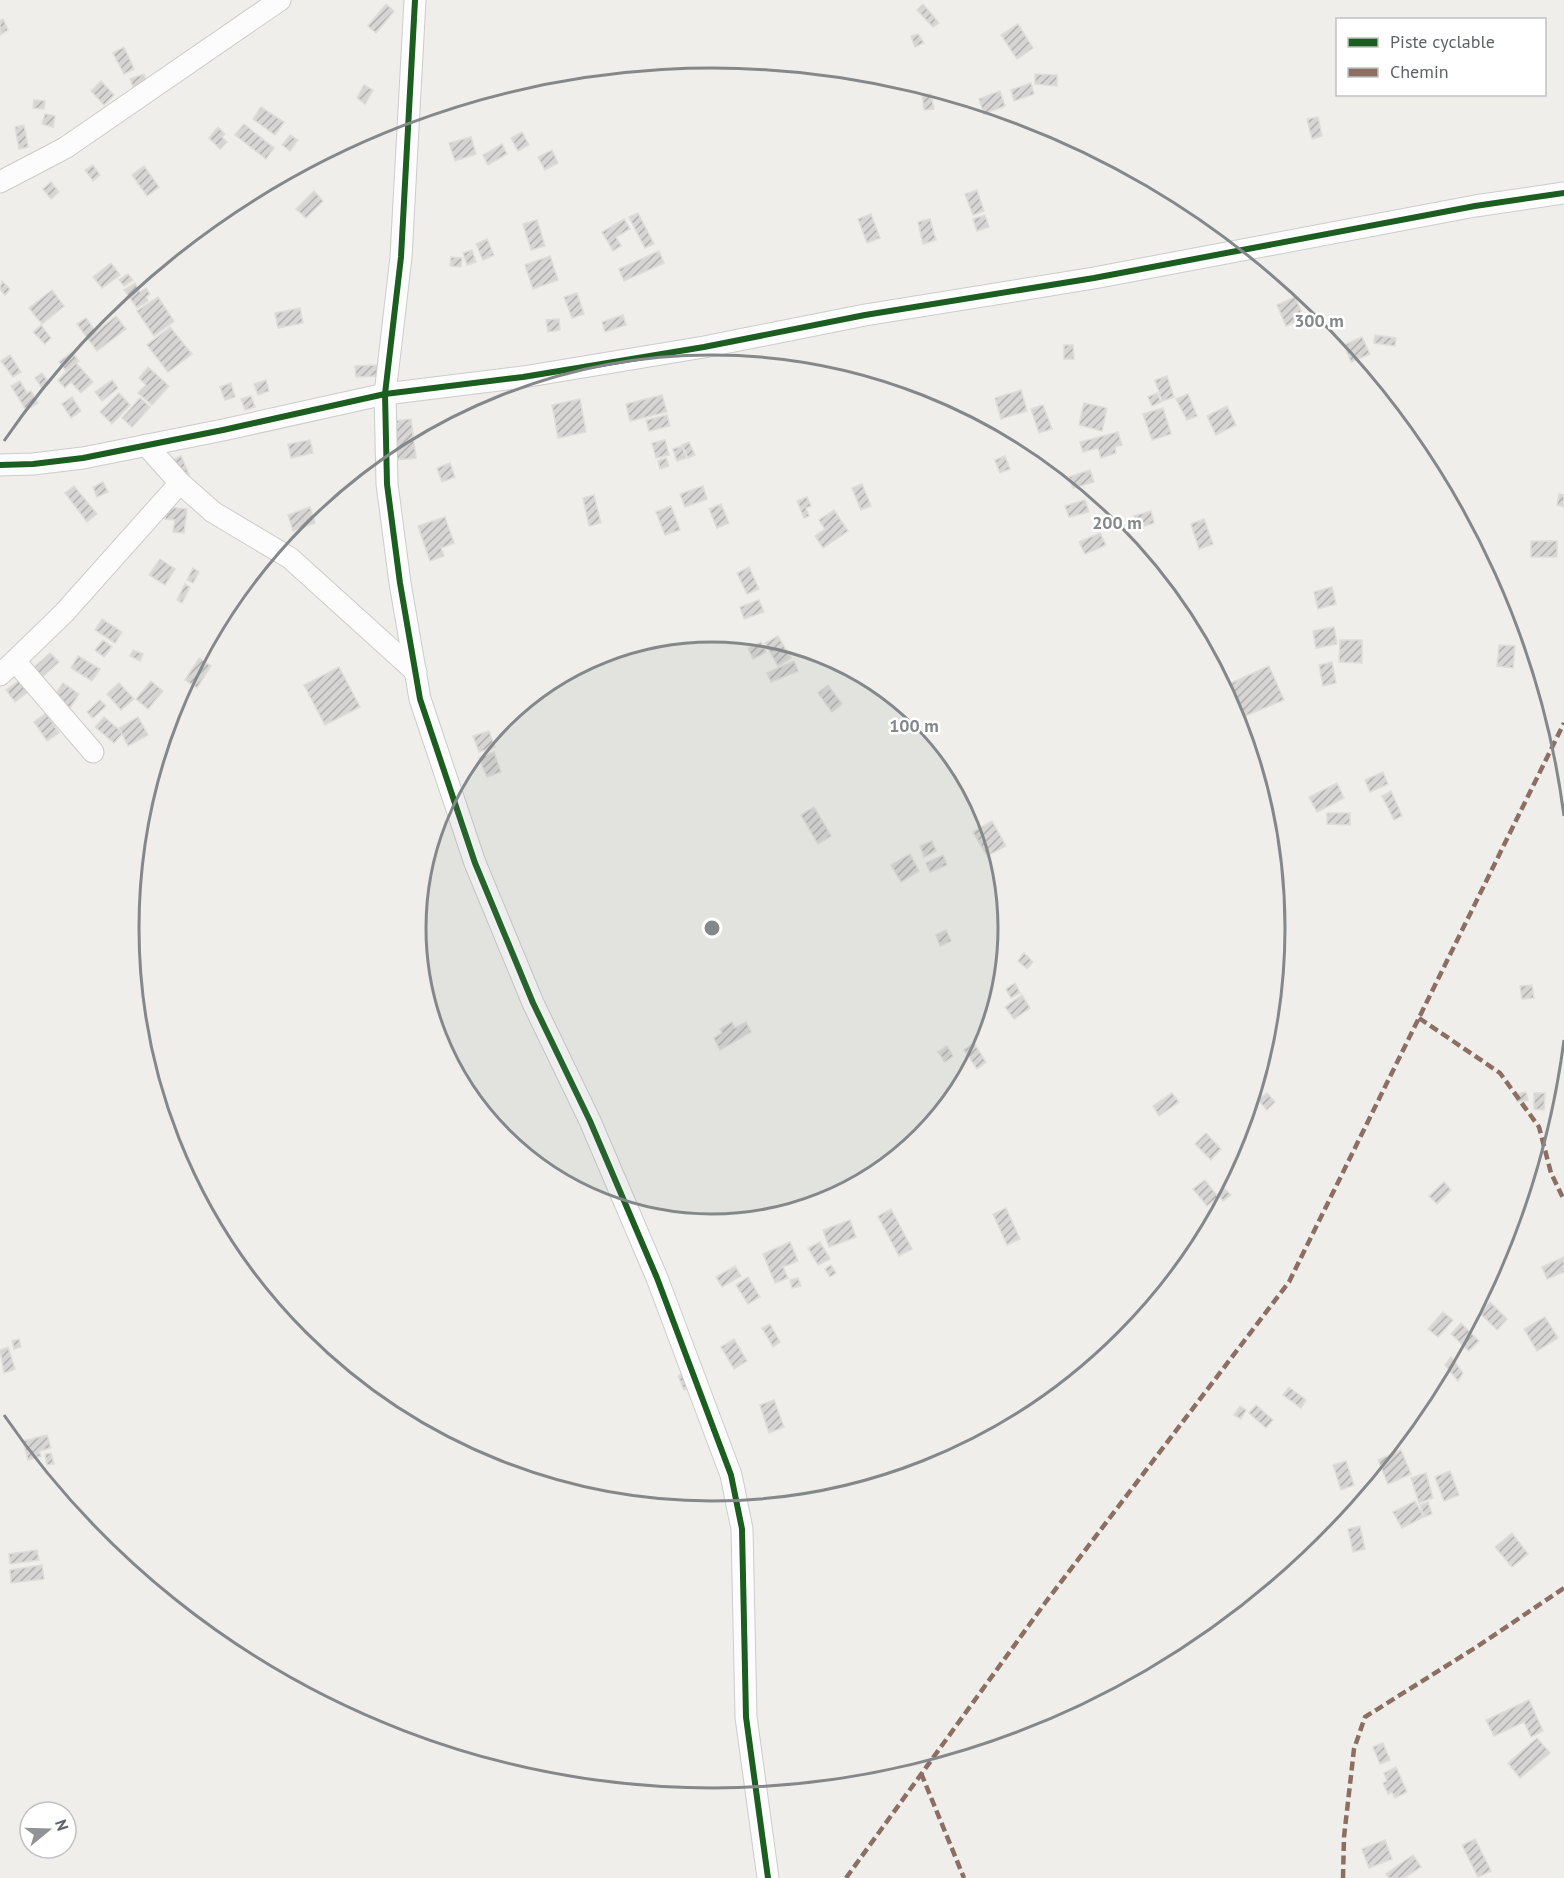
<svg xmlns="http://www.w3.org/2000/svg" width="1564" height="1878" viewBox="0 0 1564 1878" font-family="'PT Sans',sans-serif">
	<defs>
		<pattern id="building-hatch" width="6" height="6" patternUnits="userSpaceOnUse" patternTransform="scale(1.5)"><rect width="6" height="6" fill="#d6d5d3"/><path d="M-1 1l2-2M0 6l6-6M5 7l2-2" fill="none" stroke="#b1b0af"/></pattern>
	</defs>
	<rect width="100%" height="100%" fill="#efeeea"/>
	<g fill="url(#building-hatch)" stroke="#deddd9" stroke-width="1.5">
		<path d="M386 4 394 11 376 33 368 26Z"/>
		<path d="M923 4 939 23 933 27 917 10Z"/>
		<path d="M3 19 8 30 0 35V21Z"/>
		<path d="M1018 24 1033 48 1017 59 1001 35Z"/>
		<path d="M918 34 924 43 915 47 911 36Z"/>
		<path d="M124 47 134 69 124 74 113 53Z"/>
		<path d="M144 74 147 84 134 89 130 79Z"/>
		<path d="M1035 74 1057 75V86L1035 84Z"/>
		<path d="M101 81 114 95 104 105 91 91Z"/>
		<path d="M1031 83 1034 94 1014 101 1011 90Z"/>
		<path d="M364 85 373 90 365 104 357 98Z"/>
		<path d="M1000 91 1005 106 984 114 979 99Z"/>
		<path d="M931 94 934 109 924 110 922 95Z"/>
		<path d="M34 100 45 101 44 109 33 108Z"/>
		<path d="M261 107 284 122 275 135 253 119Z"/>
		<path d="M45 114 55 116 53 127 42 124Z"/>
		<path d="M1318 117 1322 136 1312 139 1307 119Z"/>
		<path d="M244 124 274 148 266 159 235 135Z"/>
		<path d="M24 125 28 147 19 149 15 127Z"/>
		<path d="M218 127 225 134 222 137 227 142 220 149 209 138Z"/>
		<path d="M522 132 529 145 518 151 511 138Z"/>
		<path d="M290 135 298 140 290 151 282 145Z"/>
		<path d="M471 137 476 154 455 161 449 143Z"/>
		<path d="M502 144 507 154 488 165 483 155Z"/>
		<path d="M552 150 558 163 545 170 538 157Z"/>
		<path d="M93 165 100 175 93 181 85 170Z"/>
		<path d="M144 166 159 187 147 196 132 175Z"/>
		<path d="M51 182 59 192 51 199 43 189Z"/>
		<path d="M977 190 984 211 973 215 965 194Z"/>
		<path d="M314 191 323 201 306 218 296 209Z"/>
		<path d="M638 213 654 244 645 248 629 217Z"/>
		<path d="M871 214 880 238 867 243 858 219Z"/>
		<path d="M985 215 989 227 977 231 973 219Z"/>
		<path d="M624 219 630 229 616 237 621 246 613 251 602 232Z"/>
		<path d="M930 219 936 240 923 244 918 222Z"/>
		<path d="M537 220 545 246 531 250 523 224Z"/>
		<path d="M487 239 494 255 483 260 476 244Z"/>
		<path d="M472 250 476 262 467 265 463 253Z"/>
		<path d="M659 251 664 263 624 281 619 269Z"/>
		<path d="M550 256 558 280 533 289 525 265Z"/>
		<path d="M451 257 462 258 461 267 450 266Z"/>
		<path d="M111 263 120 275 102 288 93 277Z"/>
		<path d="M128 274 133 280 124 286 119 280Z"/>
		<path d="M2 281 10 289 5 295 0 289Z"/>
		<path d="M135 283 140 292 146 288 150 294 146 297 148 301 137 308 124 290Z"/>
		<path d="M52 290 64 306 42 324 29 308Z"/>
		<path d="M577 293 584 314 572 318 564 297Z"/>
		<path d="M158 297 174 321 154 336 137 311Z"/>
		<path d="M1295 297 1304 318 1286 326 1277 305Z"/>
		<path d="M300 308 303 323 278 328 275 313Z"/>
		<path d="M623 315 626 325 605 332 602 322Z"/>
		<path d="M116 316 126 329 97 351 77 324 86 318 96 332Z"/>
		<path d="M559 319 560 330 548 332 546 320Z"/>
		<path d="M41 325 51 338 45 344 33 332Z"/>
		<path d="M170 327 192 354 168 372 147 345Z"/>
		<path d="M1375 335 1396 338 1395 346 1374 343Z"/>
		<path d="M1362 337 1370 354 1351 362 1344 345Z"/>
		<path d="M1064 345H1073L1074 359H1064Z"/>
		<path d="M72 352 79 361 66 371 59 362Z"/>
		<path d="M10 355 21 372 13 377 1 361Z"/>
		<path d="M76 363 93 382 81 393 71 382 65 388 58 380Z"/>
		<path d="M378 365 379 376 356 377 355 366Z"/>
		<path d="M148 367 169 386 152 405 138 393 146 385 139 378Z"/>
		<path d="M42 373 49 383 42 388 35 378Z"/>
		<path d="M1167 376 1174 397 1162 401 1155 380Z"/>
		<path d="M112 380 118 388 102 401 95 392Z"/>
		<path d="M266 380 269 391 258 395 254 384Z"/>
		<path d="M20 381 27 393 31 391 38 403 26 410 11 386Z"/>
		<path d="M231 383 235 397 225 400 220 387Z"/>
		<path d="M1021 390 1027 411 1001 419 995 398Z"/>
		<path d="M119 393 130 405 112 424 100 412Z"/>
		<path d="M1157 393 1161 402 1152 406 1148 397Z"/>
		<path d="M1188 394 1197 416 1187 420 1176 399Z"/>
		<path d="M662 395 667 412 630 421 626 404Z"/>
		<path d="M251 396 255 407 245 410 241 399Z"/>
		<path d="M72 397 81 411 71 418 62 404Z"/>
		<path d="M140 398 150 407 132 427 122 418Z"/>
		<path d="M580 399 586 432 558 438 552 405Z"/>
		<path d="M1084 403 1107 408 1102 431 1079 425Z"/>
		<path d="M1043 405 1052 429 1039 433 1031 409Z"/>
		<path d="M1227 406 1236 425 1216 435 1207 416Z"/>
		<path d="M1163 408 1171 434 1152 440 1143 414Z"/>
		<path d="M667 415 670 426 649 431 646 420Z"/>
		<path d="M411 419 416 458 396 460 392 421Z"/>
		<path d="M1118 432 1122 445 1115 447 1116 453 1101 458 1098 448 1083 452 1080 442Z"/>
		<path d="M310 440 313 453 291 458 288 444Z"/>
		<path d="M665 440 669 455 656 458 652 443Z"/>
		<path d="M689 442 695 455 688 458 682 445Z"/>
		<path d="M682 446 686 458 677 461 673 449Z"/>
		<path d="M181 456 189 474 174 480 166 463Z"/>
		<path d="M1005 456 1010 469 1000 473 995 460Z"/>
		<path d="M666 458 669 466 660 469 658 461Z"/>
		<path d="M450 463 455 477 442 482 437 468Z"/>
		<path d="M1090 470 1094 482 1073 488 1069 477Z"/>
		<path d="M103 482 108 492 97 497 93 487Z"/>
		<path d="M862 484 871 506 861 510 852 488Z"/>
		<path d="M74 486 97 514 87 522 65 493Z"/>
		<path d="M703 486 707 499 685 507 680 494Z"/>
		<path d="M1559 494 1564 495V507L1557 505Z"/>
		<path d="M594 495 601 523 589 526 583 498Z"/>
		<path d="M807 497 811 506 806 508 809 516 804 518 797 501Z"/>
		<path d="M1085 500 1089 512 1069 517 1065 506Z"/>
		<path d="M721 504 729 523 717 528 709 509Z"/>
		<path d="M671 506 680 530 665 535 656 512Z"/>
		<path d="M167 507 187 509 184 533 173 532 175 520 165 519Z"/>
		<path d="M310 507 315 523 293 531 288 515Z"/>
		<path d="M834 510 848 531 823 548 815 536 825 529 819 520Z"/>
		<path d="M1151 511 1154 523 1138 528 1134 516Z"/>
		<path d="M445 517 454 543 441 548 444 556 430 561 418 526Z"/>
		<path d="M1204 519 1213 544 1199 549 1191 524Z"/>
		<path d="M1100 533 1106 545 1085 554 1079 542Z"/>
		<rect x="1531" y="541" width="26" height="16"/>
		<path d="M160 559 175 569 165 585 149 575Z"/>
		<path d="M749 567 759 589 747 594 737 573Z"/>
		<path d="M193 568 199 572 193 583 187 580Z"/>
		<path d="M185 584 190 587 182 603 177 600Z"/>
		<path d="M1332 587 1336 604 1318 609 1314 592Z"/>
		<path d="M759 600 764 612 744 619 740 607Z"/>
		<path d="M102 619 122 632 115 643 95 630Z"/>
		<path d="M1334 627 1337 644 1316 648 1313 631Z"/>
		<path d="M778 636 791 658 778 666 765 643Z"/>
		<path d="M103 640 112 647 104 657 95 650Z"/>
		<path d="M1340 640H1362V663L1339 662Z"/>
		<path d="M761 642 766 652 753 659 748 648Z"/>
		<path d="M1499 645 1515 646 1513 668 1497 666Z"/>
		<path d="M133 650 143 654 140 661 130 656Z"/>
		<path d="M50 653 59 662 40 679 32 669Z"/>
		<path d="M78 656 100 669 92 681 71 668Z"/>
		<path d="M199 658 211 666 197 688 185 680Z"/>
		<path d="M794 661 798 671 771 682 767 673Z"/>
		<path d="M1332 662 1336 683 1323 686 1319 665Z"/>
		<path d="M1269 666 1284 700 1245 716 1231 683Z"/>
		<path d="M339 667 360 707 325 725 304 685Z"/>
		<path d="M20 680 28 692 15 702 6 690Z"/>
		<path d="M151 681 163 691 148 709 136 699Z"/>
		<path d="M63 683 79 694 68 711 52 699Z"/>
		<path d="M119 683 134 699 121 710 107 694Z"/>
		<path d="M828 685 842 704 832 712 818 693Z"/>
		<path d="M100 700 106 706 93 718 87 712Z"/>
		<path d="M46 713 59 733 47 741 34 722Z"/>
		<path d="M104 717 123 733 114 743 95 727Z"/>
		<path d="M138 717 148 735 128 746 119 728Z"/>
		<path d="M489 731 495 747 479 752 473 736Z"/>
		<path d="M494 752 501 772 487 777 479 758Z"/>
		<path d="M1383 772 1388 784 1370 792 1365 780Z"/>
		<path d="M1337 783 1344 798 1317 812 1309 797Z"/>
		<path d="M1391 791 1402 816 1394 820 1382 796Z"/>
		<path d="M814 807 831 836 818 844 801 815Z"/>
		<path d="M1327 813H1350V825L1327 824Z"/>
		<path d="M992 821 1006 846 987 856 973 832Z"/>
		<path d="M932 841 936 851 924 857 920 846Z"/>
		<path d="M910 854 919 871 901 882 891 865Z"/>
		<path d="M943 855 947 865 930 872 926 863Z"/>
		<path d="M946 930 951 941 940 946 936 935Z"/>
		<path d="M1024 953 1033 962 1027 969 1018 961Z"/>
		<path d="M1015 983 1020 993 1011 998 1006 989Z"/>
		<path d="M1532 985 1534 998 1522 999 1520 986Z"/>
		<path d="M1022 995 1030 1008 1014 1019 1005 1007Z"/>
		<path d="M732 1022 735 1028 746 1022 751 1032 720 1050 714 1038 722 1033 720 1029Z"/>
		<path d="M974 1043 986 1062 977 1069 964 1050Z"/>
		<path d="M947 1046 953 1056 945 1062 938 1052Z"/>
		<path d="M1526 1092 1528 1100 1517 1102 1515 1094Z"/>
		<path d="M1172 1093 1179 1102 1159 1116 1153 1106Z"/>
		<path d="M1267 1093 1275 1102 1267 1110 1258 1100Z"/>
		<path d="M1534 1093H1545L1544 1110 1534 1109Z"/>
		<path d="M1206 1133 1221 1149 1211 1160 1195 1144Z"/>
		<path d="M1205 1180 1218 1197 1207 1206 1193 1189Z"/>
		<path d="M1444 1182 1451 1190 1437 1204 1429 1196Z"/>
		<path d="M1225 1189 1231 1195 1223 1201 1218 1194Z"/>
		<path d="M1006 1208 1020 1239 1007 1245 993 1214Z"/>
		<path d="M891 1209 912 1249 899 1256 878 1216Z"/>
		<path d="M850 1220 856 1237 829 1247 823 1230Z"/>
		<path d="M790 1242 798 1261 783 1267 788 1278 775 1283 763 1254Z"/>
		<path d="M820 1242 830 1259 818 1265 808 1248Z"/>
		<path d="M1564 1257V1272L1547 1279 1542 1267Z"/>
		<path d="M831 1265 836 1273 830 1277 825 1269Z"/>
		<path d="M735 1266 741 1276 722 1287 716 1277Z"/>
		<path d="M748 1277 760 1297 748 1304 736 1285Z"/>
		<path d="M798 1278 801 1286 792 1288 790 1280Z"/>
		<path d="M1490 1302 1507 1319 1497 1330 1480 1313Z"/>
		<path d="M1443 1312 1453 1320 1438 1337 1428 1329Z"/>
		<path d="M1545 1317 1558 1338 1537 1351 1524 1329Z"/>
		<path d="M1461 1323 1479 1341 1469 1351 1451 1334Z"/>
		<path d="M770 1324 780 1342 773 1347 762 1328Z"/>
		<path d="M19 1339 21 1347 14 1349 12 1341Z"/>
		<path d="M734 1339 747 1361 734 1369 721 1347Z"/>
		<path d="M8 1347 15 1369 4 1373 0 1350Z"/>
		<path d="M1451 1357 1463 1373 1458 1381 1445 1365Z"/>
		<path d="M698 1367 705 1381 684 1390 678 1376Z"/>
		<path d="M1289 1387 1306 1400 1301 1408 1283 1395Z"/>
		<path d="M774 1400 784 1427 769 1433 760 1405Z"/>
		<path d="M1256 1405 1273 1420 1266 1428 1249 1413Z"/>
		<path d="M1240 1406 1246 1410 1241 1419 1234 1415Z"/>
		<path d="M47 1435 51 1448 39 1451 41 1456 28 1460 23 1441Z"/>
		<path d="M1401 1450 1411 1474 1388 1484 1378 1460Z"/>
		<path d="M51 1453 54 1464 47 1465 45 1454Z"/>
		<path d="M1346 1461 1354 1485 1341 1490 1333 1465Z"/>
		<path d="M1450 1471 1459 1495 1444 1501 1435 1477Z"/>
		<path d="M1426 1473 1433 1498 1419 1503 1411 1478Z"/>
		<path d="M1415 1501 1424 1517 1402 1528 1393 1512Z"/>
		<path d="M1428 1502 1432 1514 1424 1517 1420 1505Z"/>
		<path d="M1360 1526 1365 1549 1353 1552 1348 1529Z"/>
		<path d="M1512 1533 1528 1554 1512 1567 1495 1547Z"/>
		<path d="M37 1550 39 1560 10 1564 9 1554Z"/>
		<path d="M42 1565 44 1579 11 1583 10 1570Z"/>
		<path d="M1529 1700 1543 1731 1531 1737 1524 1722 1494 1736 1486 1720Z"/>
		<path d="M1537 1738 1550 1753 1520 1778 1508 1763Z"/>
		<path d="M1383 1743 1390 1760 1380 1764 1373 1747Z"/>
		<path d="M1396 1767 1407 1792 1395 1798 1392 1792 1388 1794 1383 1783 1387 1781 1384 1773Z"/>
		<path d="M1475 1839 1491 1871 1478 1877 1462 1845Z"/>
		<path d="M1385 1840 1392 1859 1369 1868 1362 1849Z"/>
		<path d="M1413 1855 1421 1867 1404 1878H1389L1386 1874Z"/>
	</g>
	<g fill="none" stroke-linecap="round" stroke-linejoin="round">
		<g stroke="#cbcccc" stroke-width="23">
			<g id="minor">
				<path d="M415 0 401 257 385 394 387 484 400 583 420 699 475 863 533 1003 590 1121 657 1278 731 1475 742 1529 746 1717 768 1878"/>
				<path d="M0 182 65 148 280 0"/>
				<path d="M146 445 180 483 213 512 290 558 416 672"/>
				<path d="M0 465 33 464 83 458 223 430 385 394 523 377 704 347 865 315 1094 278 1475 206 1564 193"/>
				<path d="M15 661 93 752"/>
				<path d="M0 675 64 613 180 483"/>
			</g>
		</g>
		<use href="#minor" stroke="#fdfcfc" stroke-width="21"/>
		<g stroke="#8d6e63" stroke-width="4.5" stroke-dasharray="9 4.5" stroke-linecap="butt">
			<path d="M1419 1018 1500 1073 1539 1127 1551 1173 1564 1200"/>
			<path d="M921 1773 964 1878"/>
			<path d="M846 1878 1045 1603 1289 1282 1564 723"/>
			<path d="M1343 1878 1344 1837 1354 1749 1365 1717 1478 1646 1564 1588"/>
		</g>
		<g stroke="#fff" stroke-width="10">
			<g id="cycleway">
				<path d="M415 0 401 257 385 394 387 484 400 583 420 699 475 863 533 1003 590 1121 657 1278 731 1475 742 1529 746 1717 768 1878"/>
				<path d="M0 465 33 464 83 458 223 430 385 394 523 377 704 347 865 315 1094 278 1475 206 1564 193"/>
			</g>
		</g>
		<use href="#cycleway" stroke="#1b5e20" stroke-width="6"/>
	</g>
	<circle cx="712" cy="928" r="286" fill="#84888a" fill-opacity=".12"/>
	<g fill="none" stroke="#84888a" stroke-width="3">
		<circle cx="712" cy="928" r="286"/>
		<circle cx="712" cy="928" r="573"/>
		<path d="M1564 1040A859 859 0 0 1 4 1415M4 441A859 859 0 0 1 1564 816"/>
	</g>
	<circle cx="712" cy="928" r="9" fill="#84888a" stroke="#fff" stroke-width="3"/>
	<g font-size="18" text-anchor="middle" font-weight="bold" fill="#84888a" stroke="#fff" stroke-width="5" stroke-linejoin="round" paint-order="stroke">
		<text x="1319" y="327">300 m</text>
		<text x="1117" y="529">200 m</text>
		<text x="914" y="732">100 m</text>
	</g>
	<rect x="1336" y="18" width="210" height="78" fill="#ffffff" stroke="#bfc1c3" stroke-width="1.5"/>
	<rect x="1348" y="38" width="30" height="9" fill="#1b5e20" stroke="#bfc1c3" stroke-width="1.5"/>
	<text x="1390" y="48" font-size="18" fill="#5f6368">Piste cyclable</text>
	<rect x="1348" y="68" width="30" height="9" fill="#8d6e63" stroke="#bfc1c3" stroke-width="1.5"/>
	<text x="1390" y="78" font-size="18" fill="#5f6368">Chemin</text>
	<g transform="translate(48 1830) rotate(71)"><circle r="28" fill="#ffffff" stroke="#bfc1c3" stroke-width="1.5"/>
	<path d="M0-4.5L10 22L0 15L-10 22Z" fill="#919496"/>
	<text y="-9" font-size="16" font-weight="bold" text-anchor="middle" fill="#5f6368">N</text>
	</g>
</svg>
